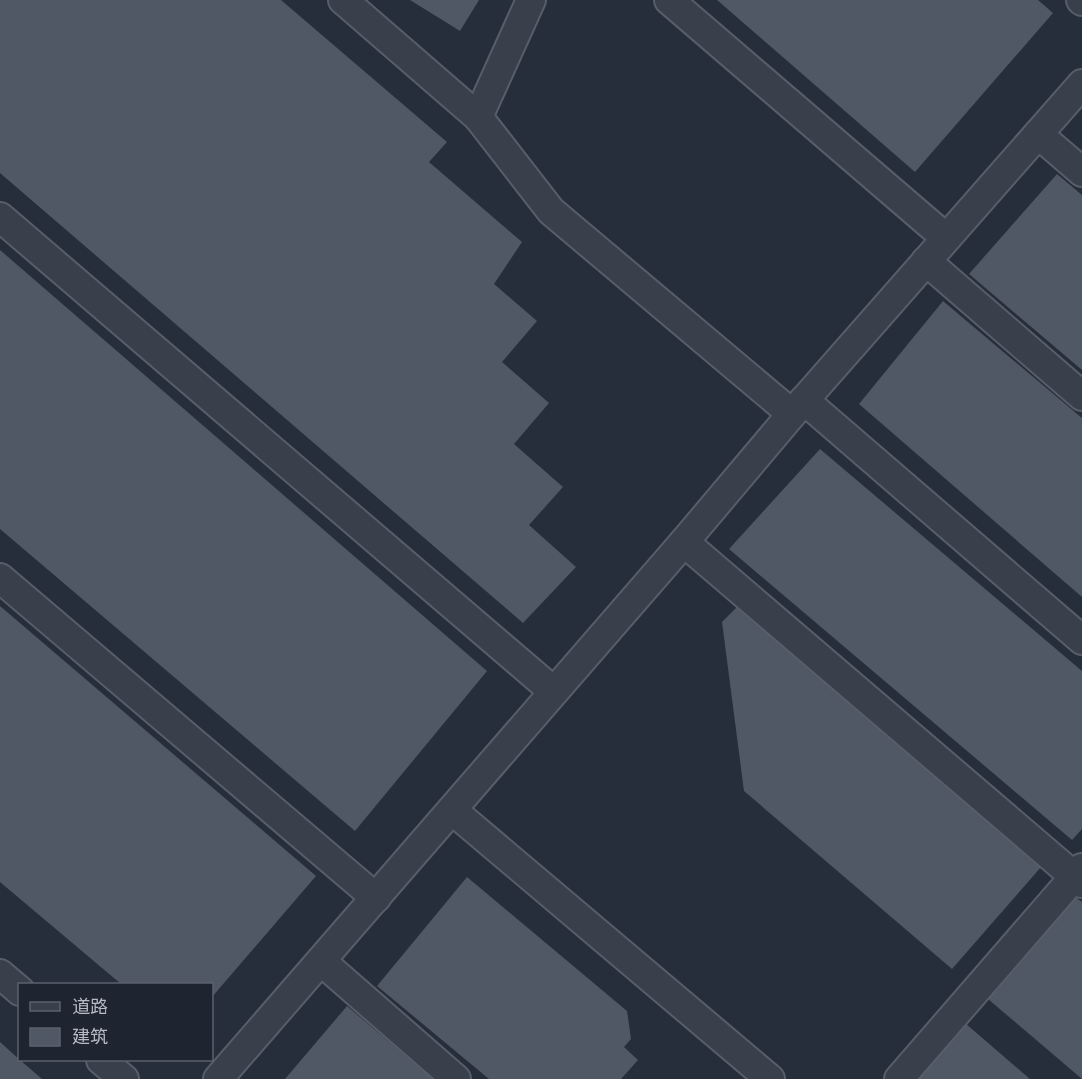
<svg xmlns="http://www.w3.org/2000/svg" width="1082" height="1079" viewBox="0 0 1082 1079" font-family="'Noto Sans','Noto Sans SC',sans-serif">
	<rect width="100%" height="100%" fill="#262e3b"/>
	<g fill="#505765">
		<path d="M0 0H281L447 142 429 162 522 242 494 284 537 321 502 362 549 403 514 444 563 487 529 525 576 567 523 623 0 173Z"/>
		<path d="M410 0H479L460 31Z"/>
		<path d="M717 0H1038L1053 13 915 172Z"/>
		<path d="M1057 174 1082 195V370L969 274Z"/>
		<path d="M0 250 487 671 355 831 0 529Z"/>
		<path d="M943 301 1082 418V597L859 404Z"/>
		<path d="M820 449 1082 671V829L1072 840 729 549Z"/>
		<path d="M0 606 316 876 212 997V984H121L0 882Z"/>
		<path d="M738 606 1042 866 952 969 744 791 722 622Z"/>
		<path d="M467 877 627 1011 631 1039 624 1047 638 1060 621 1079H489L377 986Z"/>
		<path d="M1074 896 1082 902V1079L988 999Z"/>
		<path d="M347 1006 433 1079H285Z"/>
		<path d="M965 1023 1030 1079H919Z"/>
		<path d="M0 1042 20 1060 42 1079H0Z"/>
	</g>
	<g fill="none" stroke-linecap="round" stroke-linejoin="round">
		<g stroke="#585e69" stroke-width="32">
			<g id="minor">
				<path d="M343 0 478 117 551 211 792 414"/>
				<path d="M669 0 946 238"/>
				<path d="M1081 0 1082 1"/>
				<path d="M478 117 531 0"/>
				<path d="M1038 134 1082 172"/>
				<path d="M0 217 553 691"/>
				<path d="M926 261 1082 396"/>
				<path d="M804 400 1082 640"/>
				<path d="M684 542 1082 883"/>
				<path d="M0 578 376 898"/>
				<path d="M452 810 770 1079"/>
				<path d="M321 961 456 1079"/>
				<path d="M0 974 20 991"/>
				<path d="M101 1060 124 1079"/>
				<path d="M218 1079 684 542 792 414 1082 84"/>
				<path d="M899 1079 1082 868"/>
			</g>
		</g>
		<use href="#minor" stroke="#3a404b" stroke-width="28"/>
	</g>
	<rect x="18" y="983" width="195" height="78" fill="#1f2530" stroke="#5b616c" stroke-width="1.5"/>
	<rect x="30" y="1002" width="30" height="9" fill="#3a404b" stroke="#5b616c" stroke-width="1.5"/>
	<text x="72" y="1013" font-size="18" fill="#b6bbc6">道路</text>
	<rect x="30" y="1028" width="30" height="18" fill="#505765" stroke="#5b616c" stroke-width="1.5"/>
	<text x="72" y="1043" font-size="18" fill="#b6bbc6">建筑</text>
</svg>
